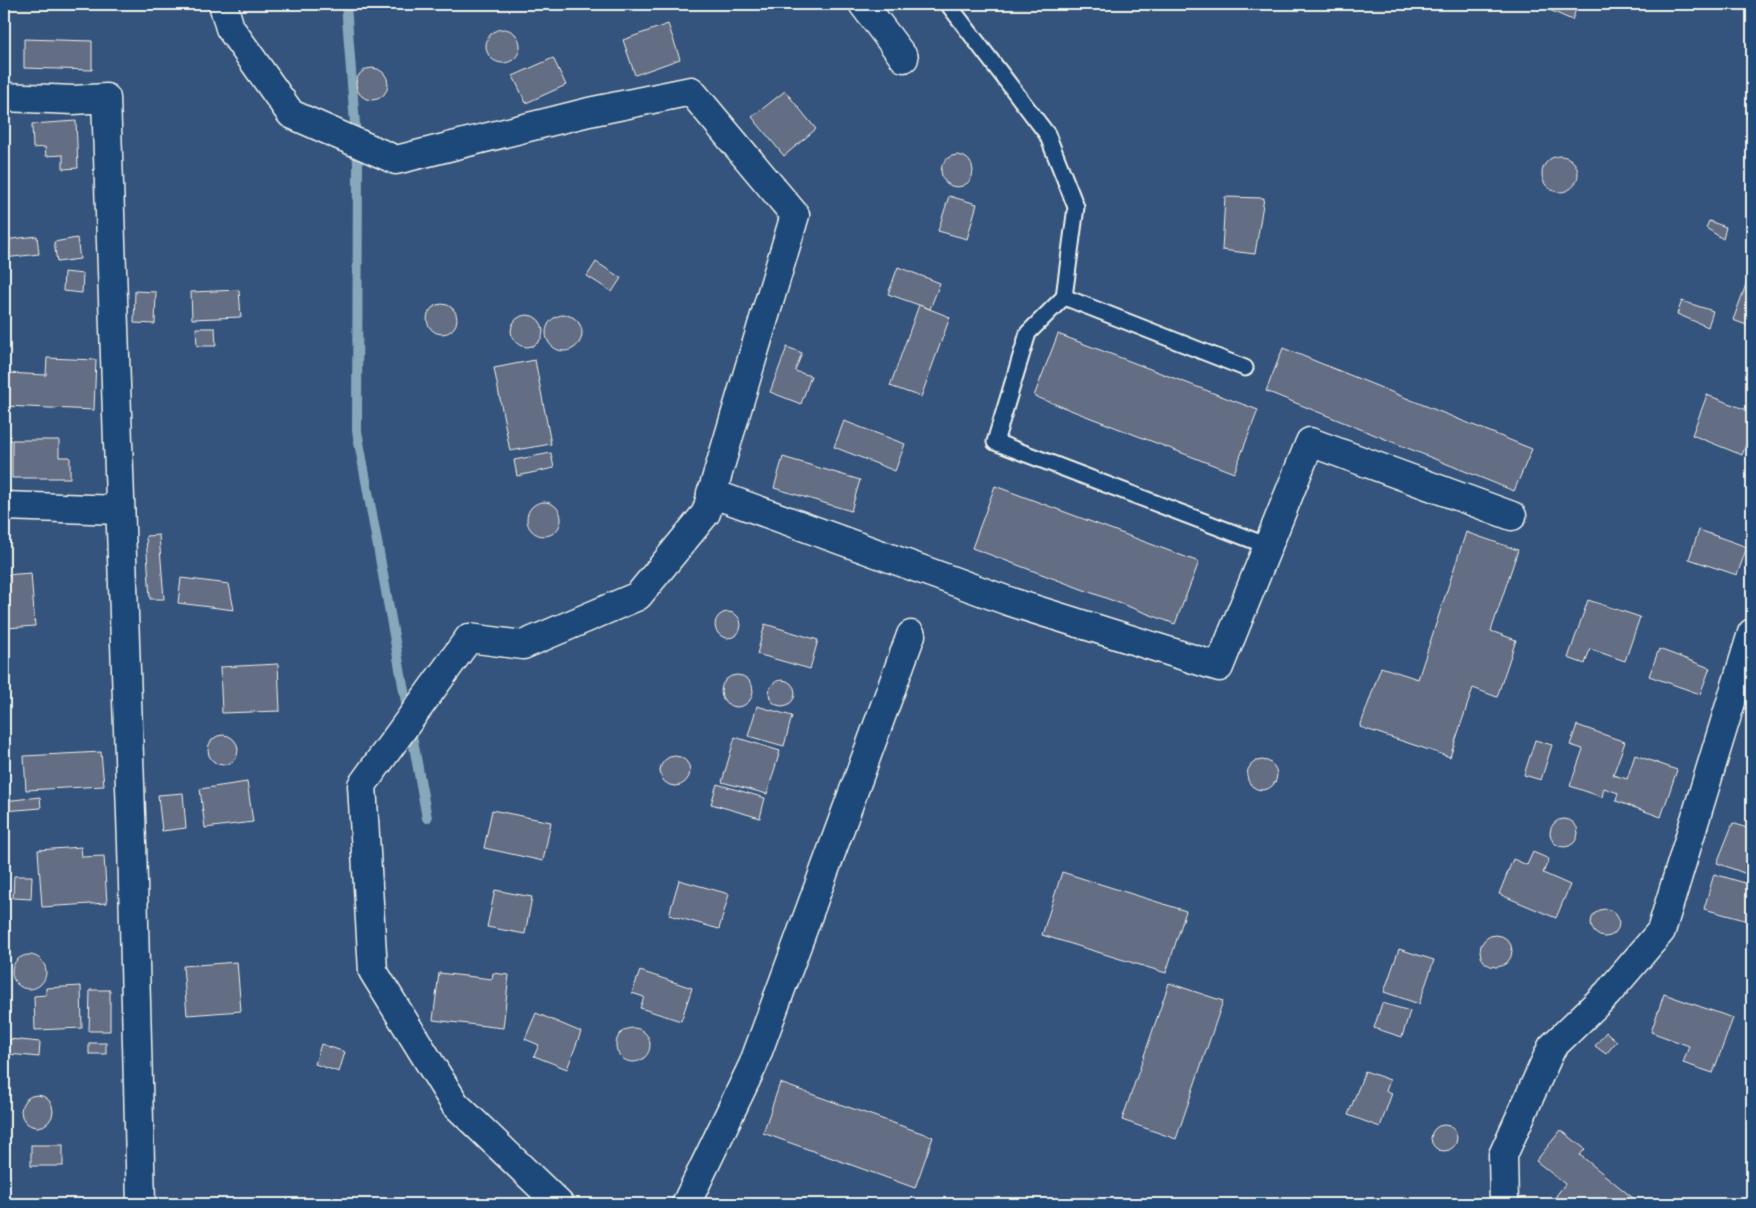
<svg xmlns="http://www.w3.org/2000/svg" width="1756" height="1208" viewBox="0 0 1756 1208" font-family="'Shantell Sans',sans-serif">
	<rect width="100%" height="100%" fill="#34547d"/>
	<filter id="ink" filterUnits="userSpaceOnUse"><feTurbulence type="fractalNoise" baseFrequency=".02" numOctaves="2"/><feDisplacementMap in="SourceGraphic" scale="10" xChannelSelector="R" yChannelSelector="G"/><feConvolveMatrix kernelMatrix="1 2 1 2 8 2 1 2 1" color-interpolation-filters="sRGB"/></filter>
	<g filter="url(#ink)">
		<g fill="none" stroke-linecap="round" stroke-linejoin="round">
			<path stroke="#87a7ba" stroke-width="10" d="M346 4 358 164 357 431 427 818"/>
		</g>
		<g fill="#646d84" stroke="#f4f1e8">
			<path d="M1536 4H1569L1577 7 1572 20Z"/>
			<path d="M668 24 680 59 635 75 623 40Z"/>
			<circle cx="503" cy="46" r="17"/>
			<path d="M24 39 92 41V70L24 68Z"/>
			<path d="M553 58 566 85 526 103 513 76Z"/>
			<circle cx="372" cy="84" r="16"/>
			<path d="M785 91 816 129 784 156 752 117Z"/>
			<path d="M76 121 78 168 63 169V155L46 156 45 147 33 148 32 124Z"/>
			<circle cx="957" cy="171" r="16"/>
			<circle cx="1560" cy="174" r="18"/>
			<path d="M949 196 977 204 967 239 938 231Z"/>
			<path d="M1225 197 1264 198 1255 254 1222 250Z"/>
			<path d="M1709 221 1726 227 1723 239 1706 228Z"/>
			<path d="M37 236 39 254 4 258V240Z"/>
			<path d="M77 238 80 259 57 262 54 242Z"/>
			<path d="M596 262 621 278 612 292 587 276Z"/>
			<path d="M898 267 940 283 930 309 888 294Z"/>
			<path d="M1751 271H1752V327L1733 320Z"/>
			<path d="M64 272 83 274 82 293 63 291Z"/>
			<path d="M239 290 241 317 192 319 191 292Z"/>
			<path d="M135 291 156 292 155 324 134 323Z"/>
			<path d="M1682 301 1713 311 1708 327 1677 314Z"/>
			<circle cx="442" cy="319" r="15"/>
			<path d="M919 305 950 317 921 397 890 386Z"/>
			<circle cx="564" cy="333" r="18"/>
			<circle cx="527" cy="331" r="16"/>
			<path d="M196 328H215L216 346H197Z"/>
			<path d="M1058 334 1258 410 1234 473 1034 396Z"/>
			<path d="M787 347 802 353 795 371 811 376 801 404 770 392Z"/>
			<path d="M1283 348 1532 449 1514 491 1266 391Z"/>
			<path d="M47 358 96 360 94 410 5 406 6 373 46 375Z"/>
			<path d="M535 360 551 444 510 451 494 368Z"/>
			<path d="M1707 395 1752 412V428L1742 455 1692 435Z"/>
			<path d="M844 421 905 444 895 471 834 447Z"/>
			<path d="M12 440H59V457H70V478H12Z"/>
			<path d="M551 453 554 468 517 476 514 460Z"/>
			<path d="M783 457 860 480 851 511 774 488Z"/>
			<path d="M995 486 1199 562 1175 624 972 548Z"/>
			<circle cx="544" cy="519" r="17"/>
			<path d="M1699 530 1747 547 1737 575 1689 559Z"/>
			<path d="M1466 532 1518 550 1491 631 1516 640 1497 697 1473 688 1450 757 1360 727 1381 667 1418 679Z"/>
			<path d="M159 535 164 599H150L146 536Z"/>
			<path d="M31 573 35 626 7 628 4 575Z"/>
			<path d="M181 578 229 584 234 610 178 603Z"/>
			<path d="M1588 600 1640 617 1625 661 1590 649 1585 664 1568 658Z"/>
			<circle cx="728" cy="625" r="13"/>
			<path d="M765 624 818 640 810 669 757 654Z"/>
			<path d="M1659 649 1710 668 1700 694 1649 676Z"/>
			<path d="M278 664 280 711 222 713 220 667Z"/>
			<circle cx="737" cy="691" r="16"/>
			<circle cx="782" cy="693" r="13"/>
			<path d="M757 706 792 716 784 746 748 736Z"/>
			<path d="M1577 725 1625 742 1613 775 1627 779 1635 755 1677 770 1661 817 1616 801 1618 793 1604 788 1602 797 1570 786 1583 749 1570 745Z"/>
			<circle cx="223" cy="750" r="15"/>
			<path d="M735 737 780 751 767 794 722 782Z"/>
			<path d="M1535 740 1552 745 1541 780 1524 775Z"/>
			<path d="M101 752 104 786 26 790 24 756Z"/>
			<circle cx="675" cy="771" r="15"/>
			<circle cx="1262" cy="775" r="15"/>
			<path d="M247 782 253 822 205 828 200 789Z"/>
			<path d="M717 784 765 798 760 818 711 804Z"/>
			<path d="M183 793 186 828 162 831 158 795Z"/>
			<path d="M40 797 41 808 4 811V801Z"/>
			<path d="M492 810 551 822 543 861 484 848Z"/>
			<circle cx="1564" cy="833" r="14"/>
			<path d="M1733 823 1752 830V876L1717 863Z"/>
			<path d="M81 847 82 857 104 856 107 903 42 907 38 850Z"/>
			<path d="M1533 852 1549 859 1543 873 1570 885 1556 918 1499 894 1513 859 1527 865Z"/>
			<path d="M1062 872 1186 911 1166 973 1042 935Z"/>
			<path d="M1714 874 1752 885V922L1704 909Z"/>
			<path d="M14 876H32L31 899 13 898Z"/>
			<path d="M679 880 729 894 719 929 669 915Z"/>
			<path d="M495 890 532 897 525 934 487 927Z"/>
			<circle cx="1605" cy="923" r="14"/>
			<circle cx="1496" cy="951" r="16"/>
			<path d="M1399 949 1434 960 1419 1004 1384 992Z"/>
			<circle cx="29" cy="972" r="17"/>
			<path d="M237 962 241 1011 187 1015 183 966Z"/>
			<path d="M640 971 692 988 681 1021 640 1008 644 997 632 993Z"/>
			<path d="M439 973 492 979 493 973 509 975 503 1028 433 1020Z"/>
			<path d="M1169 983 1223 1001 1176 1139 1122 1120Z"/>
			<path d="M81 986 82 1028 35 1030 34 996 46 995V988Z"/>
			<path d="M90 990H110V1031H89Z"/>
			<path d="M1664 994 1733 1018 1713 1073 1683 1063 1689 1046 1651 1032Z"/>
			<path d="M1382 1003 1410 1011 1402 1037 1374 1028Z"/>
			<path d="M536 1013 581 1032 567 1069 534 1056 539 1045 525 1039Z"/>
			<circle cx="633" cy="1045" r="17"/>
			<path d="M1606 1032 1617 1041 1606 1054 1595 1046Z"/>
			<path d="M10 1039 40 1042 39 1057 9 1054Z"/>
			<rect x="89" y="1043" width="17" height="11"/>
			<path d="M321 1044 345 1052 339 1072 315 1064Z"/>
			<path d="M1365 1071 1390 1080 1386 1091 1392 1093 1380 1127 1348 1115Z"/>
			<path d="M780 1083 933 1137 915 1188 763 1133Z"/>
			<circle cx="37" cy="1111" r="16"/>
			<circle cx="1444" cy="1138" r="13"/>
			<path d="M1561 1130 1585 1149 1580 1155 1638 1202 1636 1204H1566L1556 1196 1565 1184 1536 1161Z"/>
			<rect x="31" y="1145" width="32" height="21"/>
		</g>
		<g fill="none" stroke-linecap="round" stroke-linejoin="round">
			<g stroke="#f4f1e8" stroke-width="19">
				<g id="service">
					<path d="M948 4 1047 134 1076 207 1064 297 1245 368"/>
					<path d="M1064 297 1028 333 995 442 1268 546"/>
				</g>
			</g>
			<g stroke="#f4f1e8" stroke-width="31">
				<g id="minor">
					<path d="M223 4 230 28 291 114 396 160 589 112 691 91 795 215 706 513 638 596 523 645 469 638 362 785 373 971 455 1104 559 1204"/>
					<path d="M863 4 904 58"/>
					<path d="M4 97 73 100 106 98 132 843 141 1204"/>
					<path d="M711 493 1011 602 1219 667 1310 442 1512 516"/>
					<path d="M4 506 120 510"/>
					<path d="M686 1204 753 1065 911 635"/>
					<path d="M1504 1204 1503 1155 1552 1047 1607 994 1661 931 1752 633"/>
				</g>
			</g>
			<use href="#service" stroke="#1f4a7a" stroke-width="15"/>
			<use href="#minor" stroke="#1f4a7a" stroke-width="28"/>
		</g>
	</g>
	<rect width="1756" height="1208" fill="none" stroke="#1f4a7a" stroke-width="20"/>
	<rect x="10" y="10" width="1736" height="1188" fill="none" stroke="#f4f1e8" stroke-width="2" filter="url(#ink)"/>
</svg>
